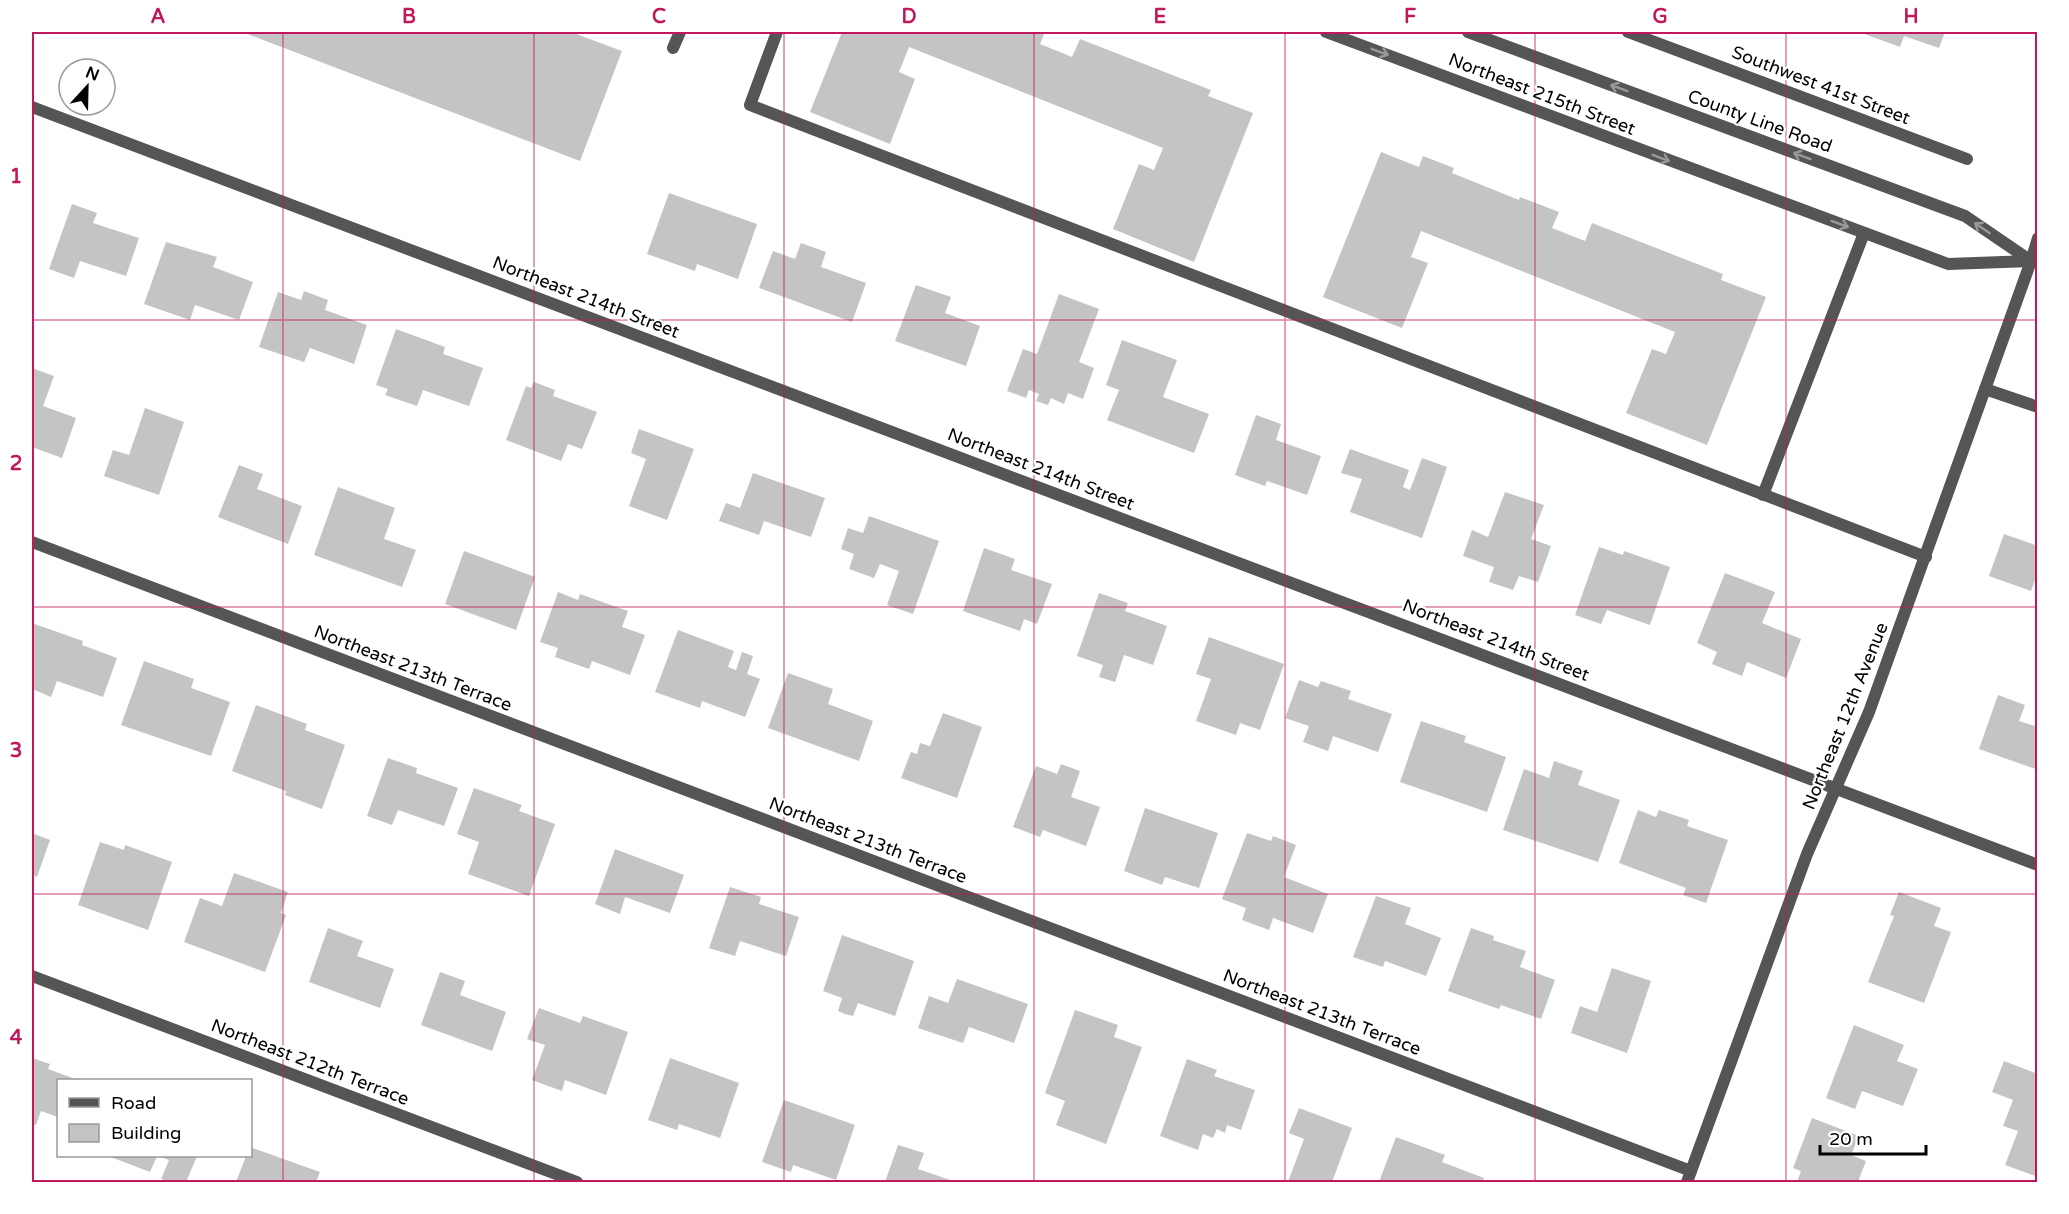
<svg xmlns="http://www.w3.org/2000/svg" width="2069" height="1214" viewBox="0 0 2069 1214" font-family="'Varela Round',sans-serif">
	<rect width="100%" height="100%" fill="#fff"/>
	<g fill="#c4c4c4">
		<path d="M242 32H571L622 51 580 161Z"/>
		<path d="M842 32H1045L1040 44 1072 57 1080 39 1211 90 1208 96 1253 113 1194 262 1113 229 1139 164 1154 170 1163 148 909 47 899 72 915 79 890 144 810 112Z"/>
		<path d="M1859 32H1945L1939 48 1904 36 1900 47Z"/>
		<path d="M1381 152 1419 167 1423 156 1454 168 1452 173 1519 200 1520 197 1559 212 1552 228 1585 241 1592 223 1723 274 1721 280 1766 297 1707 445 1626 413 1652 349 1666 354 1675 332 1421 231 1411 257 1428 263 1402 328 1323 297Z"/>
		<path d="M669 193 757 224 738 279 697 264 695 271 647 254Z"/>
		<path d="M72 204 97 213 93 223 139 238 126 276 80 261 74 278 49 269Z"/>
		<path d="M166 242 217 257 213 267 253 282 239 320 195 305 190 320 144 304Z"/>
		<path d="M801 243 826 252 821 267 866 283 852 322 759 288 773 251 795 259Z"/>
		<path d="M916 285 951 297 945 313 980 326 966 366 895 341Z"/>
		<path d="M304 291 328 300 325 310 367 325 354 364 310 348 304 362 259 347 278 292 301 300Z"/>
		<path d="M1059 294 1099 309 1079 362 1094 368 1083 399 1068 393 1064 404 1051 398 1048 405 1036 401 1039 394 1029 390 1026 398 1007 391 1023 349 1037 354Z"/>
		<path d="M396 329 445 347 443 354 483 368 469 406 423 390 417 406 385 395 388 389 376 385Z"/>
		<path d="M1122 340 1177 360 1163 397 1209 414 1194 453 1107 420 1119 390 1106 385Z"/>
		<path d="M32 368 54 376 43 406 76 418 62 458 32 447Z"/>
		<path d="M534 382 555 390 553 396 597 412 582 449 568 444 561 461 506 440 526 386 531 388Z"/>
		<path d="M145 408 184 422 159 495 104 476 113 450 129 455Z"/>
		<path d="M1256 415 1281 424 1276 440 1321 456 1307 495 1267 481 1265 486 1235 475Z"/>
		<path d="M639 429 694 449 667 520 629 506 646 459 631 453Z"/>
		<path d="M1350 449 1409 470 1403 487 1410 490 1422 458 1447 467 1422 538 1350 512 1362 479 1341 473Z"/>
		<path d="M239 465 263 474 257 489 302 506 288 544 218 517Z"/>
		<path d="M753 473 825 498 811 537 764 521 759 535 719 521 726 503 740 508Z"/>
		<path d="M338 487 395 508 384 539 416 550 402 587 314 555Z"/>
		<path d="M1505 492 1544 505 1531 539 1551 546 1538 582 1519 576 1513 590 1489 582 1494 567 1463 556 1472 530 1488 537Z"/>
		<path d="M869 516 939 541 913 614 887 605 899 571 880 564 874 578 849 569 854 554 841 549 848 528 863 533Z"/>
		<path d="M2004 534 2038 546V571L2031 591 1989 576Z"/>
		<path d="M1599 547 1623 555 1624 551 1670 567 1650 625 1607 610 1601 624 1575 615Z"/>
		<path d="M984 548 1015 559 1011 570 1052 584 1037 624 1024 619 1020 631 963 611Z"/>
		<path d="M464 551 535 577 516 630 445 604Z"/>
		<path d="M1725 573 1775 592 1762 623 1801 639 1786 678 1747 662 1742 676 1712 664 1717 652 1697 643Z"/>
		<path d="M558 592 578 600 580 594 628 611 622 627 645 635 630 675 592 661 589 669 555 657 558 648 540 642Z"/>
		<path d="M1099 593 1128 603 1125 611 1167 626 1153 665 1124 655 1115 682 1099 677 1103 665 1077 656Z"/>
		<path d="M32 623 83 641 82 645 117 658 103 697 57 681 51 697 32 689Z"/>
		<path d="M678 630 734 651 728 667 736 670 742 652 753 656 747 674 760 679 745 717 702 701 700 708 655 692Z"/>
		<path d="M1209 637 1284 664 1260 730 1240 723 1236 735 1196 721 1211 679 1196 674Z"/>
		<path d="M144 661 194 679 191 688 230 702 211 756 121 725Z"/>
		<path d="M788 673 833 689 828 704 873 721 859 761 768 728Z"/>
		<path d="M1299 680 1318 687 1321 681 1351 691 1348 699 1392 714 1378 752 1333 736 1328 751 1303 742 1309 726 1285 718Z"/>
		<path d="M1998 695 2025 705 2019 721 2038 727V770L1979 749Z"/>
		<path d="M256 705 307 724 305 730 345 745 322 809 285 795 286 791 232 771Z"/>
		<path d="M943 713 982 727 957 798 901 778 911 752 917 754 920 743 930 746Z"/>
		<path d="M1421 721 1466 736 1464 742 1506 757 1487 812 1400 782Z"/>
		<path d="M388 758 417 768 416 773 458 788 444 826 398 810 392 825 367 816Z"/>
		<path d="M1554 761 1583 771 1578 785 1620 800 1598 862 1503 830 1524 769 1549 778Z"/>
		<path d="M1061 764 1080 771 1071 797 1100 807 1086 846 1043 830 1040 837 1013 827 1036 766 1057 774Z"/>
		<path d="M474 788 522 805 519 811 555 824 529 896 468 874 479 842 457 834Z"/>
		<path d="M1145 808 1218 833 1199 888 1165 877 1162 885 1124 871Z"/>
		<path d="M1638 810 1656 817 1659 810 1689 820 1687 826 1728 840 1706 903 1683 895 1686 888 1619 863Z"/>
		<path d="M32 833 50 840 37 877 32 874Z"/>
		<path d="M1247 833 1271 841 1273 836 1296 845 1284 877 1328 894 1313 933 1273 918 1269 930 1242 920 1246 908 1222 899Z"/>
		<path d="M100 842 124 850 125 845 172 862 148 930 78 905Z"/>
		<path d="M615 849 684 875 670 913 625 897 620 914 595 904Z"/>
		<path d="M234 873 288 892 281 913 286 915 265 972 184 942 200 898 222 906Z"/>
		<path d="M730 887 761 897 759 904 799 917 786 956 740 941 735 956 709 948Z"/>
		<path d="M1899 892 1941 908 1934 926 1951 932 1924 1003 1868 982 1894 916 1890 915Z"/>
		<path d="M1376 896 1411 908 1405 924 1441 938 1426 976 1385 961 1383 967 1353 957Z"/>
		<path d="M328 928 363 941 357 956 394 969 380 1008 309 982Z"/>
		<path d="M1471 928 1494 936 1493 940 1526 951 1520 967 1555 980 1541 1019 1501 1005 1499 1009 1448 991Z"/>
		<path d="M842 935 914 961 895 1016 858 1003 853 1016 845 1014 838 1011 842 998 823 991Z"/>
		<path d="M1612 968 1651 981 1627 1053 1571 1033 1580 1006 1597 1012Z"/>
		<path d="M440 972 465 981 460 995 506 1012 492 1051 421 1025Z"/>
		<path d="M957 979 1028 1004 1014 1043 969 1027 963 1043 918 1028 929 996 948 1003Z"/>
		<path d="M539 1008 580 1023 583 1016 628 1032 606 1095 565 1080 562 1091 532 1080 545 1045 527 1039Z"/>
		<path d="M1075 1010 1118 1025 1114 1037 1142 1047 1106 1144 1056 1125 1065 1101 1045 1093Z"/>
		<path d="M1854 1025 1904 1045 1897 1061 1918 1069 1903 1106 1862 1091 1855 1109 1826 1098Z"/>
		<path d="M32 1058 50 1064 48 1069 78 1080H58V1117L41 1111 36 1125 32 1124Z"/>
		<path d="M670 1058 739 1083 720 1138 679 1124 677 1130 648 1120Z"/>
		<path d="M1187 1059 1217 1070 1214 1076 1255 1090 1241 1130 1227 1125 1225 1133 1217 1129 1213 1138 1203 1134 1198 1150 1160 1136Z"/>
		<path d="M2004 1061 2038 1074V1177L2005 1165 2018 1131 2003 1126 2013 1100 1992 1092Z"/>
		<path d="M784 1100 855 1125 836 1180 793 1165 791 1172 762 1162Z"/>
		<path d="M1299 1108 1352 1128 1332 1182H1288L1304 1139 1289 1133Z"/>
		<path d="M1812 1118 1859 1136 1851 1155 1866 1161 1858 1182H1797L1801 1171 1793 1168Z"/>
		<path d="M1396 1137 1445 1155 1442 1162 1484 1178 1482 1182H1379Z"/>
		<path d="M898 1145 924 1153 918 1169 956 1182H885Z"/>
		<path d="M250 1147 320 1172 316 1182H236L246 1156H250Z"/>
		<path d="M108 1156H157L150 1172Z"/>
		<path d="M158 1156H197L186 1182H170L161 1179 169 1160Z"/>
	</g>
	<g fill="none" stroke-linecap="round" stroke-linejoin="round">
		<g stroke="#555" stroke-width="12">
			<path d="M673 48 680 32"/>
			<path d="M1763 495 1864 233"/>
		</g>
		<g stroke="#555" stroke-width="12">
			<path d="M777 32 750 105 1926 557"/>
			<path d="M1628 32 1967 159"/>
			<path d="M32 107 2038 865"/>
			<path d="M2031 261 2038 238"/>
			<path d="M1985 389 2038 407"/>
			<path d="M32 542 1691 1171"/>
			<path d="M32 976 577 1182"/>
		</g>
		<g stroke="#555" stroke-width="12">
			<path d="M1326 32 1948 264 2031 261"/>
			<path d="M1468 32 1965 216 2031 261"/>
			<path d="M1687 1182 1807 854 1869 712 2031 261"/>
		</g>
	</g>
	<defs><path id="oneway-shaft" d="M-6 0H5M1.5-3L5.5 0L1.5 3" fill="none" stroke-width="1.6" stroke-linecap="round" stroke-linejoin="round" transform="scale(1.5)"/></defs>
	<g stroke="#999">
		<use href="#oneway-shaft" transform="translate(1380 52) rotate(21)"/>
		<use href="#oneway-shaft" transform="translate(1619 88) rotate(-160)"/>
		<use href="#oneway-shaft" transform="translate(1802 156) rotate(-160)"/>
		<use href="#oneway-shaft" transform="translate(1661 158) rotate(21)"/>
		<use href="#oneway-shaft" transform="translate(1840 224) rotate(20)"/>
		<use href="#oneway-shaft" transform="translate(1982 228) rotate(-146)"/>
	</g>
	<path fill="none" stroke="#c2185b" stroke-width="1.5" stroke-opacity="0.55" d="M283 32V1182M534 32V1182M784 32V1182M1034 32V1182M1285 32V1182M1535 32V1182M1786 32V1182M32 320H2038M32 607H2038M32 894H2038"/>
	<g text-anchor="middle" stroke-width="4.5" stroke-linejoin="round" paint-order="stroke">
		<g font-size="18" fill="#000" stroke="#fff">
			<text transform="translate(1821 85) rotate(21)" y="6">Southwest 41st Street</text>
			<text transform="translate(1542 94) rotate(21)" y="6">Northeast 215th Street</text>
			<text transform="translate(1760 121) rotate(20)" y="6">County Line Road</text>
			<text transform="translate(586 297) rotate(21)" y="6">Northeast 214th Street</text>
			<text transform="translate(1041 469) rotate(21)" y="6">Northeast 214th Street</text>
			<text transform="translate(1496 640) rotate(21)" y="6">Northeast 214th Street</text>
			<text transform="translate(413 668) rotate(21)" y="6">Northeast 213th Terrace</text>
			<text transform="translate(1845 716) rotate(-68)" y="6">Northeast 12th Avenue</text>
			<text transform="translate(868 840) rotate(21)" y="6">Northeast 213th Terrace</text>
			<text transform="translate(1322 1012) rotate(21)" y="6">Northeast 213th Terrace</text>
			<text transform="translate(310 1062) rotate(21)" y="6">Northeast 212th Terrace</text>
		</g>
	</g>
	<rect width="2069" height="1214" fill="none" stroke="#ffffff" stroke-width="66"/>
	<rect x="57" y="1079" width="195" height="78" fill="#ffffff" stroke="#999999" stroke-width="1.5"/>
	<rect x="69" y="1098" width="30" height="9" fill="#555555" stroke="#999999" stroke-width="1.5"/>
	<text x="111" y="1109" font-size="18" fill="#000000">Road</text>
	<rect x="69" y="1124" width="30" height="18" fill="#c4c4c4" stroke="#999999" stroke-width="1.5"/>
	<text x="111" y="1139" font-size="18" fill="#000000">Building</text>
	<g transform="translate(87 87) rotate(22)"><circle r="28" fill="#ffffff" stroke="#999999" stroke-width="1.5"/>
	<path d="M0-4.5L10 22L0 15L-10 22Z" fill="#000000"/>
	<text y="-9" font-size="16" font-weight="bold" text-anchor="middle" fill="#000000">N</text>
	</g>
	<path d="M1820 1145v9h106v-9" fill="none" stroke="#000000" stroke-width="3"/>
	<text x="1829" y="1145" font-size="18" fill="#000000" stroke="#ffffff" stroke-width="4.5" paint-order="stroke">20 m</text>
	<rect x="33" y="33" width="2003" height="1148" fill="none" stroke="#c2185b" stroke-width="2"/>
	<g font-size="20" text-anchor="middle" font-weight="bold" fill="#c2185b">
		<text x="158" y="23">A</text>
		<text x="409" y="23">B</text>
		<text x="659" y="23">C</text>
		<text x="909" y="23">D</text>
		<text x="1160" y="23">E</text>
		<text x="1410" y="23">F</text>
		<text x="1660" y="23">G</text>
		<text x="1911" y="23">H</text>
		<text x="16" y="183">1</text>
		<text x="16" y="470">2</text>
		<text x="16" y="757">3</text>
		<text x="16" y="1044">4</text>
	</g>
</svg>
